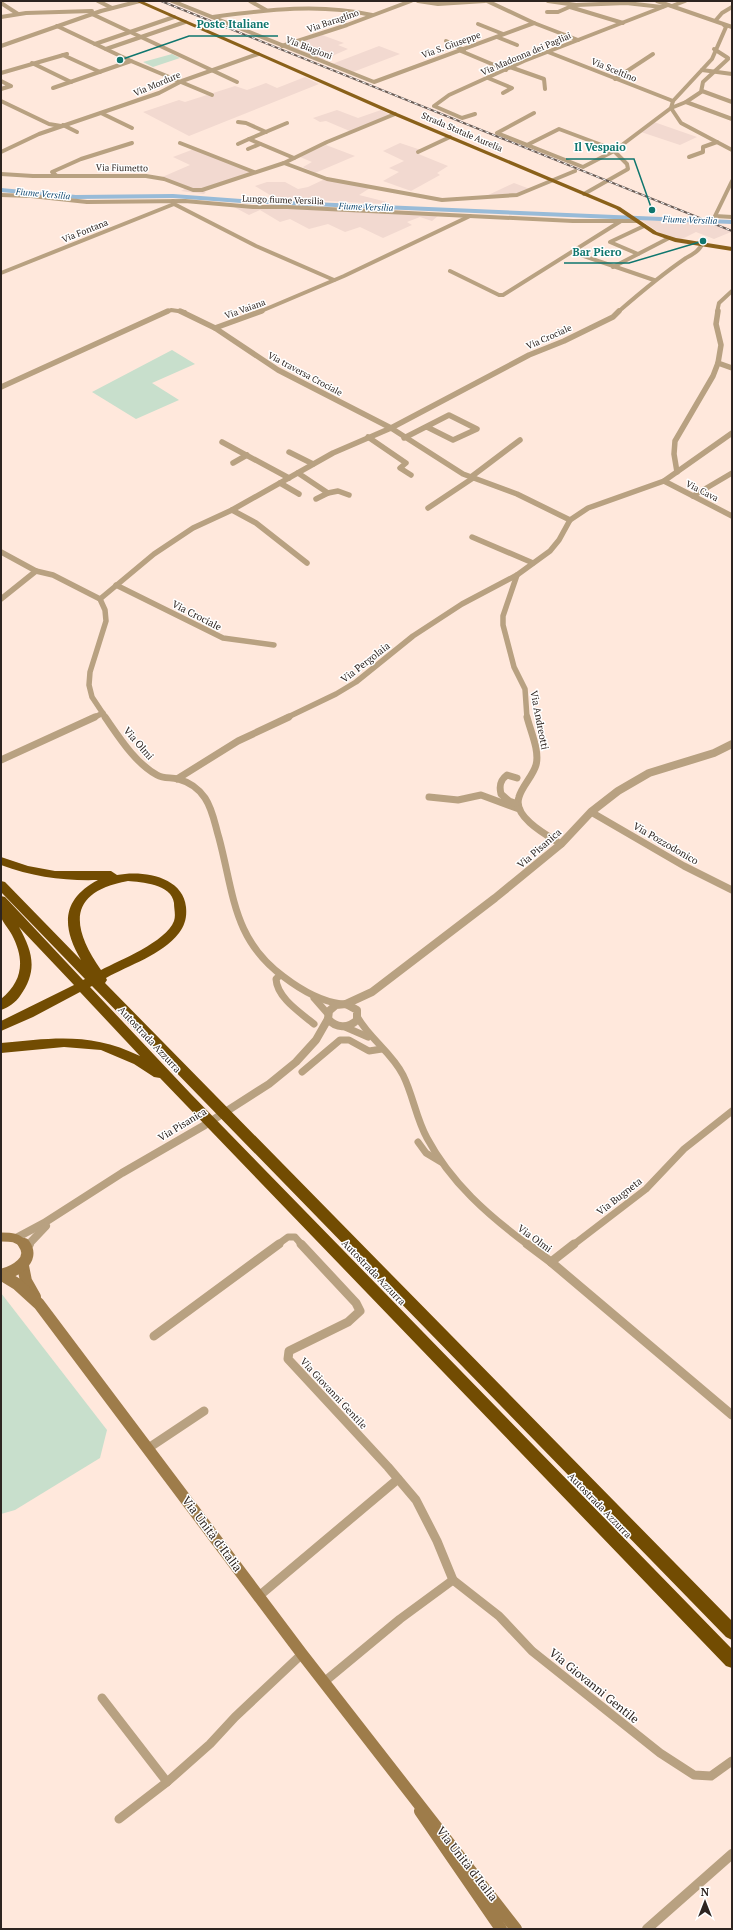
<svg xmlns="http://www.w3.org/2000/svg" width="733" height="1930" viewBox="0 0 733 1930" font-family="'PT Serif',serif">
	<rect width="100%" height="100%" fill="#ffe8dc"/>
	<g fill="#f2d9d0">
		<path d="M322 35 344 43 338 45 348 49 323 60 287 46Z"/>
		<path d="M379 46 400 54 353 72 332 64Z"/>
		<path d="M305 77 319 84 189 136 143 112 179 100 185 102 235 86 247 90 266 83 277 88Z"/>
		<path d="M337 110 358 118 381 110 390 115 352 132 326 121 320 122 313 118Z"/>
		<path d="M654 122 697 137 680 145 641 132Z"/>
		<path d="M400 143 421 150 416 153 448 166 437 173 440 175 411 191 383 181 399 172 389 168 404 161 383 151Z"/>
		<path d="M326 145 355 156 315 173 303 167 312 162 300 157Z"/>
		<path d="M194 149 252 172 202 190 206 192 204 194 181 191 185 189 160 178 190 165 173 157Z"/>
		<path d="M325 179 370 188 359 195 387 202 384 204 275 198 255 186 267 182H285L298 189 308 187Z"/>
		<path d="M514 183 530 189 516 194 484 197Z"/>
		<path d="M234 207 299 209 439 215 432 221 420 217 407 222 412 225 383 238 360 227 345 232 328 224 309 229 290 219 280 222 260 210 249 215Z"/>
		<path d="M641 220 711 223 731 232 714 239 696 232 680 240 658 232Z"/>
	</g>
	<g fill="#c8dfcc">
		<path d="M172 54 180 58 153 67 143 62Z"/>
		<path d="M172 350 195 364 152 383 179 400 136 419 92 392Z"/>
		<path d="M1 1293 107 1430 100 1458 15 1510 1 1514Z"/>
	</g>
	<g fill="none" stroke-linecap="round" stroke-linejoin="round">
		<path fill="#98bbd8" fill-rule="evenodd" d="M1 188 76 195 173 194 241 199 732 220V224L241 203 173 198 76 199 1 192Z"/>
		<g stroke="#b8a181" stroke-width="4">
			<path d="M98 1 112 8"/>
			<path d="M172 1 374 82 534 23"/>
			<path d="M250 1 266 10"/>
			<path d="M418 1 438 4 485 1"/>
			<path d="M487 1 534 23 578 40"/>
			<path d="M548 1 576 5 626 3 662 7"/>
			<path d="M657 1 732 27"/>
			<path d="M1 3 18 14"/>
			<path d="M672 6 685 1"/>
			<path d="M570 7 623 23"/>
			<path d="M547 12H558L574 5"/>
			<path d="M92 14 237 82"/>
			<path d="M1 17 26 13 92 11"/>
			<path d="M213 17C267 10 318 3 372 15"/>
			<path d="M716 20 722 13 732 7"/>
			<path d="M478 24 503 34"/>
			<path d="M57 26 131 61 212 95"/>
			<path d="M497 37 517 45"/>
			<path d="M446 41 464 50"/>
			<path d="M95 44 174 17"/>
			<path d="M1 46 101 11 140 1"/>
			<path d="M282 46 347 25 411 1"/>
			<path d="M106 49 185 22"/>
			<path d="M714 49 728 58"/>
			<path d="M461 51 506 70"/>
			<path d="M548 52 673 101"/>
			<path d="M63 55 100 72"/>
			<path d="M728 59 703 82 701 92 686 102 671 108 681 123 732 150"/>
			<path d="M32 63 71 82"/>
			<path d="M510 67 544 79 545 89"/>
			<path d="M702 70 732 74"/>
			<path d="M1 73 67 54"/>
			<path d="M488 78 512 88 503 93"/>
			<path d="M615 79 653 54"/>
			<path d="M1 81 11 86 1 89"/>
			<path d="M53 88 131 61"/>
			<path d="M702 91 732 102"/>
			<path d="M1 101 49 124 61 126"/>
			<path d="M686 102 732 119"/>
			<path d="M101 113 132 128"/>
			<path d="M534 113 497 133 583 167 614 151 671 108 673 101 712 59 726 27 724 25"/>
			<path d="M475 114 462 118 434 106 449 95 524 61 668 5"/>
			<path d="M238 122 246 123 266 132"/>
			<path d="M63 125 77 132"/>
			<path d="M249 139 287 123"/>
			<path d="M180 143 254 172"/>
			<path d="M238 144 249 139 294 158"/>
			<path d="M527 145 559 129 615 150"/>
			<path d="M248 149 260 144"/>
			<path d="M1 152 39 134 159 93 182 81 258 54"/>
			<path d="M418 152 450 137"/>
			<path d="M689 157 703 152V147L717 142"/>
			<path d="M284 163 327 179 442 200 517 195 575 171"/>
			<path d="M1 174 33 176H146L164 179 193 190H202L284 163 327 142 395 114"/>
			<path d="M57 176 52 172 81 159 132 143"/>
			<path d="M732 181 715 216 732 217"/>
			<path d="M584 194 628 169 627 164 614 151"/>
			<path d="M1 195 31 196 87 202 185 201 253 207H287L573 221H637"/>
			<path d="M173 201 174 204 256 246 334 280"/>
			<path d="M572 252 654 280"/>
			<path d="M638 254 610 242 644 226"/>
			<path d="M613 267 669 238"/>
			<path d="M450 271 499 295H503L621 221"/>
			<path d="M1 273 174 204"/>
			<path d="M166 312 171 310 185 312"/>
			<path d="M259 312 344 276 470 216"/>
			<path d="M618 312C641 292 661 275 686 258 692 255 700 250 702 244"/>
			<path d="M717 312 719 303 732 291"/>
		</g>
		<g stroke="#b8a181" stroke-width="5.5">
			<path d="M180 311 215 328 262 311"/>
			<path d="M215 328 278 370 391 428 529 355 564 341 613 317 619 311"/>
			<path d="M718 363 732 368"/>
			<path d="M1 387 168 311"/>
			<path d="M368 437 406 463 400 468 411 475"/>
			<path d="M404 438 449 415 477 429 453 440 427 427"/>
			<path d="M222 442 289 478"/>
			<path d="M289 452 313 464"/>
			<path d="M233 463 247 455"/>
			<path d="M677 472 674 454 675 441 713 376 718 363 721 345 716 324 718 311"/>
			<path d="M298 473 328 493 316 499"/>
			<path d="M471 477 520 440"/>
			<path d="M664 481 732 516"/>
			<path d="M280 483 299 494"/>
			<path d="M328 493 338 491 349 495"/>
			<path d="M693 496 732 473"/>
			<path d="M428 508 473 478"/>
			<path d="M232 510 256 523 307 563"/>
			<path d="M472 537 533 563"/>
			<path d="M1 552 36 571 53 575 100 599 105 610 106 621 90 672 89 685 92 697 106 718"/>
			<path d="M517 575 503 616V625L514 667 525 689 527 718"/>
			<path d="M116 585 223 638 274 645"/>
			<path d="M1 599 36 571"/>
			<path d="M100 599 154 554 193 528 232 510 333 453 391 428 463 474 517 494 570 520"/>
			<path d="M93 718 103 713"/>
			<path d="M286 718 336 694 356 682 413 636 462 604 517 575 550 551 559 540 570 520 588 508 664 481 732 433"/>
		</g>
		<g stroke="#b8a181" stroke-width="7">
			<path d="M105 717C119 737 135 763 157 775 164 779 171 777 178 779 189 782 199 789 205 798 213 810 215 825 219 838 234 894 233 940 284 977 301 990 320 1001 341 1004"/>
			<path d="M527 717C530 730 540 751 536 765 533 776 522 786 519 797 512 817 548 836 561 844"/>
			<path d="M1 760 95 717"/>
			<path d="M177 779 238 741 289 717"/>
			<path d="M429 797 458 800 481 795 519 809"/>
			<path d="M515 803 509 801 501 794C499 786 500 780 507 775L517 778"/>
			<path d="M591 812 684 866 732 890"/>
			<path d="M280 975 276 979C277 998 301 1013 314 1024"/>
			<path d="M314 998 328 1014"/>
			<path d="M358 1018C370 1039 392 1053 403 1075 413 1095 416 1118 427 1138 451 1183 488 1215 528 1245"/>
			<path d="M345 1027 368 1037"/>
			<path d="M302 1072 340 1040H349L369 1051 382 1049"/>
			<path d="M418 1142 426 1153 441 1162"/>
			<path d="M277 1245 288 1237H295L302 1245"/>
			<path d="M573 1245 646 1189 684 1149 732 1111"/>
		</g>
		<g stroke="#b8a181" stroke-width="9">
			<path d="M301 1244 356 1303 360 1311 348 1322 289 1351 288 1359 388 1467 416 1500 437 1541 453 1580 499 1616 532 1651 660 1753 694 1775 711 1776 732 1761"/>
			<path d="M527 1244 551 1262 732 1415"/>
			<path d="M551 1262 574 1244"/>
			<path d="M154 1336 279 1244"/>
			<path d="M147 1449 204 1411"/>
			<path d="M259 1596 398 1479"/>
			<path d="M324 1682 400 1619 453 1580"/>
			<path d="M102 1698 167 1782"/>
			<path d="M119 1819 167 1782 210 1744 235 1717 302 1654"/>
		</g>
		<g stroke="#b8a181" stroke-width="8">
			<path d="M346 1004 372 992 495 898 561 844 591 812 618 791 649 773 714 753 732 744"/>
			<path d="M346 1004 357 1010V1020C348 1029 336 1028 328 1019L329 1011 336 1005Z"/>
			<path d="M16 1238 44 1223 122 1173 205 1125 269 1084 296 1062 316 1040 328 1019"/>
			<path d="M28 1245 46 1226"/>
		</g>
		<g stroke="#b8a181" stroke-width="10">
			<path d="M26 1247 29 1244"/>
			<path d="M647 1929 732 1854"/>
		</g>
		<path stroke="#9e7c4a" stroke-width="9" d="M1 1237C11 1237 18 1237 24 1245"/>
		<g stroke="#9e7c4a" stroke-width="12">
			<path d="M23 1266 26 1281 35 1297"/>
			<path d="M1 1275C14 1272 36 1260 24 1244"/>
			<path d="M2 1275 17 1284 39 1304 302 1654 516 1929"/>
			<path d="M420 1811 501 1929"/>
		</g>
		<path fill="#8a611a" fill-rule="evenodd" d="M135 1H142L397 113 620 207 657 232 676 238 732 247V251L675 242 653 234 616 209 393 115Z"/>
		<path fill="#724c02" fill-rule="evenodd" d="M1 857 28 866 55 871H111L117 875C142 870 183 876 186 907 187 917 185 925 179 933 162 955 129 965 106 978L107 980 105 983 732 1621V1640L726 1637 92 986 90 987 190 1093 732 1649V1668L726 1666 160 1078 154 1077 134 1064 101 1050 64 1047 1 1053V1043C53 1038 91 1032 140 1056L80 992 33 1017 1 1031V1021L74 985 19 927C33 952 38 971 20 996 16 1002 8 1008 1 1010V999C23 981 25 960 12 935 9 929 3 923 1 917 0 913 1 901 1 896L5 897 83 980 85 979 1 892V881L5 882 81 960C61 926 62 899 98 880 65 881 33 877 1 865ZM128 881C141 882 172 884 174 903 174 909 176 915 174 921 166 942 120 960 101 970 71 927 67 892 128 881Z"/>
		<g stroke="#695c56" stroke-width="2">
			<path id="rail" d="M161 1 732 231"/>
		</g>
		<use href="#rail" stroke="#fff" stroke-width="1" stroke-dasharray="3.5" stroke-linecap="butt"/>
	</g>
	<g text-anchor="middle" stroke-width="3" stroke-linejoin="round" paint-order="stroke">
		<g font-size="9" fill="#2d2420" stroke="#fff">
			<text transform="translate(333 21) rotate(-19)" y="3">Via Baraglino</text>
			<text transform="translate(451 45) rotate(-20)" y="3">Via S. Giuseppe</text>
			<text transform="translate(309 48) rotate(21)" y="3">Via Biagioni</text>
			<text transform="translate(526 54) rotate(-23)" y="3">Via Madonna dei Pagliai</text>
			<text transform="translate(614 70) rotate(22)" y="3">Via Sceltino</text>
			<text transform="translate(157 84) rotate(-23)" y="3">Via Mordure</text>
			<text transform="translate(462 132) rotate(23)" y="3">Strada Statale Aurelia</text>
			<text transform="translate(122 168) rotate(1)" y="3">Via Fiumetto</text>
			<text transform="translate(283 200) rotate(2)" y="3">Lungo fiume Versilia</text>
			<text transform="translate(85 231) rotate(-22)" y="3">Via Fontana</text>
			<text transform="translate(245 309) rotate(-20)" y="3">Via Vaiana</text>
			<text transform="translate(549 337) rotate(-24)" y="3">Via Crociale</text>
			<text transform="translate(305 374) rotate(28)" y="3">Via traversa Crociale</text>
			<text transform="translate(702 491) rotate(27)" y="3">Via Cava</text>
		</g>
		<g font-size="9" font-style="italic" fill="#164d74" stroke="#fff">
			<text transform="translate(43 194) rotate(5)" y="3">Fiume Versilia</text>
			<text transform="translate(366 207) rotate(2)" y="3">Fiume Versilia</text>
			<text transform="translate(690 220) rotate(2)" y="3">Fiume Versilia</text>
		</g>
		<g font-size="10" fill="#2d2420" stroke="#fff">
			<text transform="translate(197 615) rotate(27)" y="4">Via Crociale</text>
			<text transform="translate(365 662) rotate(-38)" y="4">Via Pergolaia</text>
			<text transform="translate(540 720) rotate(79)" y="4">Via Andreotti</text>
			<text transform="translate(139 743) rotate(49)" y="4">Via Olmi</text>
			<text transform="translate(666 843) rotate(30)" y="4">Via Pozzodonico</text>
			<text transform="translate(539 848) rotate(-41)" y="4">Via Pisanica</text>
			<text transform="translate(150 1039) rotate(47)" y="4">Autostrada Azzurra</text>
			<text transform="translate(182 1124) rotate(-31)" y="4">Via Pisanica</text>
			<text transform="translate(619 1196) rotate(-38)" y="4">Via Bugneta</text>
			<text transform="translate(535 1238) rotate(36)" y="4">Via Olmi</text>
			<text transform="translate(374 1272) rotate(46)" y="4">Autostrada Azzurra</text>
			<text transform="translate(334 1393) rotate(47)" y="4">Via Giovanni Gentile</text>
			<text transform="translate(600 1505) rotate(46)" y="4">Autostrada Azzurra</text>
		</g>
		<g font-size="12" fill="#2d2420" stroke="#fff">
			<text transform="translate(212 1534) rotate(53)" y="4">Via Unità d'Italia</text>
			<text transform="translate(594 1686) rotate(39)" y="4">Via Giovanni Gentile</text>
			<text transform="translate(467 1864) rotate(52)" y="4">Via Unità d'Italia</text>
		</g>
	</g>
	<path fill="none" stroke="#0f766e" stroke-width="1.5" d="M120 60L189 36H278M652 210L634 159H566M703 241L629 263H564"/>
	<g fill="#0f766e" stroke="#fff" stroke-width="1.5">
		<circle cx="120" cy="60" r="4"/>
		<circle cx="652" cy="210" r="4"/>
		<circle cx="703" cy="241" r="4"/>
	</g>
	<g font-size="11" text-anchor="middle" font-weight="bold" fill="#0f766e" stroke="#fff" stroke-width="3" stroke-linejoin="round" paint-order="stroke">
		<text x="233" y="28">Poste Italiane</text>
		<text x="600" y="151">Il Vespaio</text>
		<text x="597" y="256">Bar Piero</text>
	</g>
	<rect width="733" height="1930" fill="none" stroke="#2d2420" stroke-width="4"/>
	<g transform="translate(705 1902)" stroke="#ffffff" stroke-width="3" paint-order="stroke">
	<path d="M0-3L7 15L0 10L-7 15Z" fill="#2d2420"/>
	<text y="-6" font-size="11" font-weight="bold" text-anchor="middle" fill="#2d2420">N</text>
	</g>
</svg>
